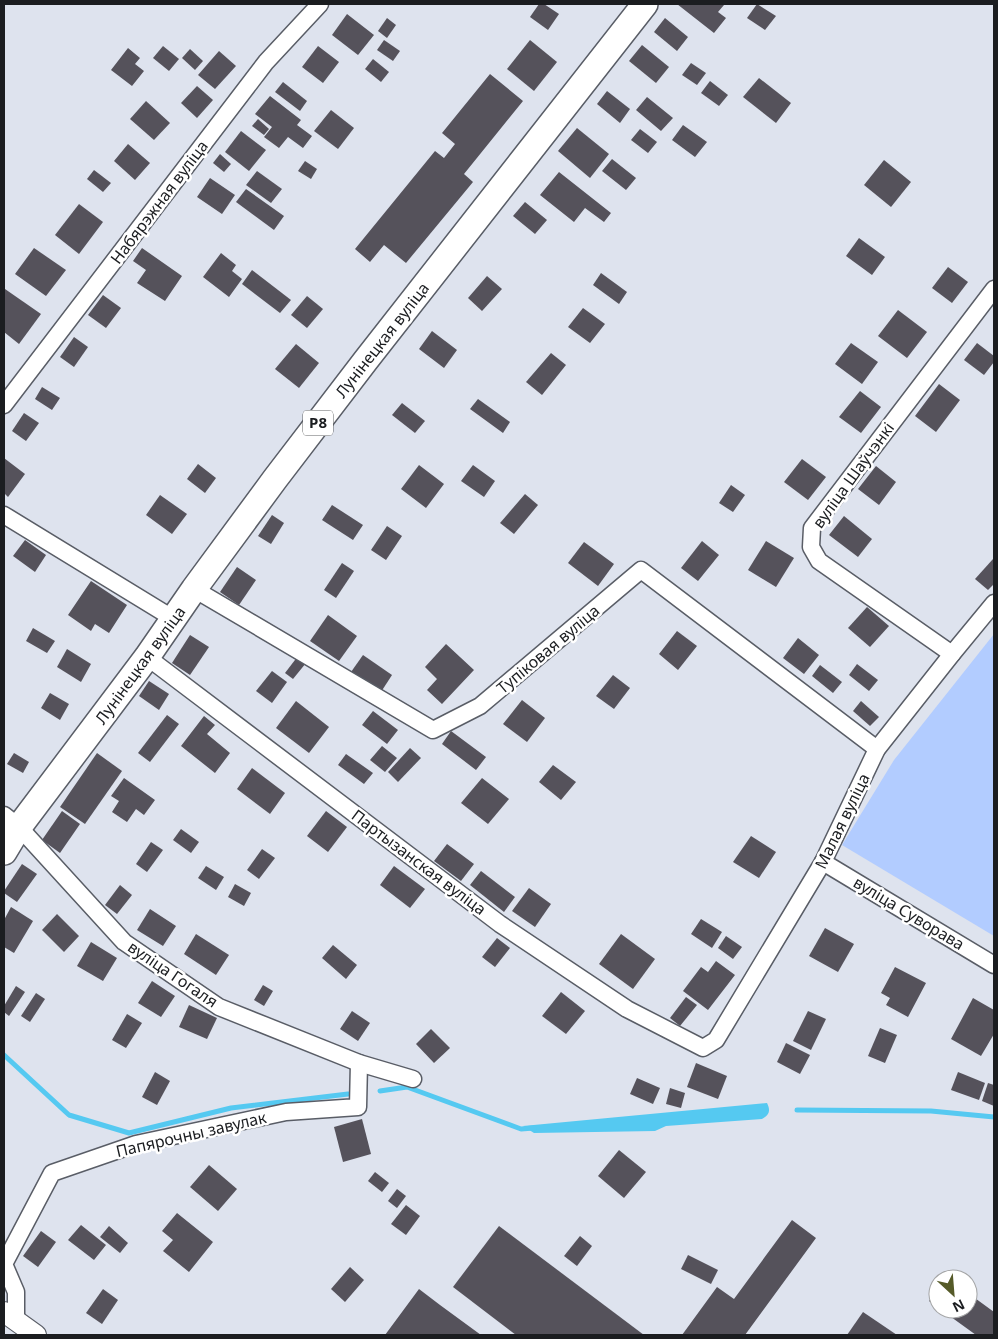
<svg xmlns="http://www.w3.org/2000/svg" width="998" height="1339" viewBox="0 0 998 1339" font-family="'Noto Sans',sans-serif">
	<rect width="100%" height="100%" fill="#dee3ee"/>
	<path fill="#b2ccff" d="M994 634V936L842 845 894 760Z"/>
	<path fill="#55c9f1" d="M767 1103C771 1111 769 1115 762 1119L666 1126 655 1131 534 1133 523 1126Z"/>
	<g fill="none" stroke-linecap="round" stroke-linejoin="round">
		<g stroke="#55c9f1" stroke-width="5">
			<path d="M4 1055 69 1115 129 1133 231 1108 348 1094"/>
			<path d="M380 1091 407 1087 521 1129 534 1128"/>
			<path d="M797 1110 931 1111 994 1117"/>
		</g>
	</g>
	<g fill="#55525b">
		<path d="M539 4H544L559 14 548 30 530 17Z"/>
		<path d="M677 4H723L724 5 718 12 726 18 714 33Z"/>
		<path d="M757 4 776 16 765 30 747 18Z"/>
		<path d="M347 14 374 35 358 55 332 35Z"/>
		<path d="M387 18 396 25 387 38 378 31Z"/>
		<path d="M665 18 688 37 677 51 654 32Z"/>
		<path d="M384 40 400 51 393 61 377 50Z"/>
		<path d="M530 40 557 62 534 91 507 69Z"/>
		<path d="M642 45 669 67 656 83 629 61Z"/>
		<path d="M163 46 179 59 169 71 153 58Z"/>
		<path d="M318 46 339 62 323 83 302 67Z"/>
		<path d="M128 48 140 58 135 64 144 71 132 86 111 70Z"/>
		<path d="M190 49 203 61 195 70 182 58Z"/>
		<path d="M219 51 236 66 215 89 198 75Z"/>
		<path d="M373 59 389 72 381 82 365 69Z"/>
		<path d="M691 63 706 73 697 85 682 75Z"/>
		<path d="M490 74 523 101 464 174 473 182 406 263 384 245 370 262 355 249 435 151 444 158 455 144 442 133Z"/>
		<path d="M759 78 791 103 776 123 743 97Z"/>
		<path d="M710 81 728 95 719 106 701 93Z"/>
		<path d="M283 82 307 101 300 111 275 92Z"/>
		<path d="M197 86 213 100 197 118 181 103Z"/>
		<path d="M607 91 630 109 620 123 597 104Z"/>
		<path d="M270 96 301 120 297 125 312 136 303 148 288 137 279 148 264 137 272 127 255 114Z"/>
		<path d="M647 97 673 118 661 131 636 110Z"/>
		<path d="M146 101 170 123 154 140 130 119Z"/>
		<path d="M331 110 354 128 338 149 314 131Z"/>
		<path d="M258 119 269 129 264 135 252 126Z"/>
		<path d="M683 125 707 142 695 157 672 140Z"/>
		<path d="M577 128 609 154 590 178 558 151Z"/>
		<path d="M640 129 657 142 648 153 631 140Z"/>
		<path d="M241 131 266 150 249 171 225 152Z"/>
		<path d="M128 144 150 163 135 180 114 161Z"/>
		<path d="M220 154 231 164 224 172 213 163Z"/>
		<path d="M612 159 636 178 626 190 602 171Z"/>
		<path d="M884 160 911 182 891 207 864 185Z"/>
		<path d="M305 161 317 169 311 179 298 171Z"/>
		<path d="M94 170 111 183 103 192 87 179Z"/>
		<path d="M257 171 282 189 271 203 246 185Z"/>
		<path d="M559 172 611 213 604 222 585 208 574 222 540 195Z"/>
		<path d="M210 178 235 195 222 214 197 197Z"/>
		<path d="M246 189 284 216 274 230 236 202Z"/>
		<path d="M525 202 547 220 535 234 513 216Z"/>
		<path d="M79 204 103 222 79 254 55 235Z"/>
		<path d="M859 238 885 257 872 275 846 256Z"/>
		<path d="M34 248 66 270 46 296 15 274Z"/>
		<path d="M142 248 182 276 165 301 137 283 146 270 133 261Z"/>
		<path d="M221 253 236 265 232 271 242 279 229 297 203 277Z"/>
		<path d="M948 267 968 282 952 303 932 288Z"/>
		<path d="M252 270 291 300 280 313 242 284Z"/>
		<path d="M601 273 627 292 619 304 593 285Z"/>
		<path d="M487 276 502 289 482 311 468 298Z"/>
		<path d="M5 289 41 314 19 344 4 332Z"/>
		<path d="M103 295 121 308 106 328 88 315Z"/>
		<path d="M307 296 323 309 307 328 291 315Z"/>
		<path d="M583 308 605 324 590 343 568 327Z"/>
		<path d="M898 310 927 332 907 358 878 336Z"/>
		<path d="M432 331 457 350 444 368 419 349Z"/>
		<path d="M74 337 88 347 74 367 60 357Z"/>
		<path d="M851 343 878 362 862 384 835 364Z"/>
		<path d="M977 343 994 356V362L984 375 964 360Z"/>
		<path d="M296 344 319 363 299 388 275 369Z"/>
		<path d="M551 353 566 365 542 395 526 382Z"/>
		<path d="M939 384 960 400 936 432 915 416Z"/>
		<path d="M42 387 60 398 52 410 35 399Z"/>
		<path d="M860 391 881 407 861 433 839 417Z"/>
		<path d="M478 399 510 422 503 433 470 409Z"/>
		<path d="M402 403 425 421 415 433 392 415Z"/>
		<path d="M24 413 39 423 26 441 12 431Z"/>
		<path d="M4 458 25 474 8 497 4 493Z"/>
		<path d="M802 459 826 477 808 500 784 482Z"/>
		<path d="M198 464 216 478 205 493 187 479Z"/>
		<path d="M419 465 444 484 426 508 401 489Z"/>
		<path d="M473 465 495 481 484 497 461 481Z"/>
		<path d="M876 466 896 482 879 505 858 489Z"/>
		<path d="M731 485 745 495 733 512 719 503Z"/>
		<path d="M525 494 538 505 514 534 500 523Z"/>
		<path d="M160 495 187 514 172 534 146 515Z"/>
		<path d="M332 505 363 525 353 540 322 520Z"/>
		<path d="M272 515 284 523 271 544 258 536Z"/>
		<path d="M844 516 872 539 858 557 829 535Z"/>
		<path d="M387 526 402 536 386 560 371 550Z"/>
		<path d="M25 540 46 555 35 572 13 556Z"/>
		<path d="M702 541 719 555 698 581 681 568Z"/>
		<path d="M766 541 794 558 776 587 748 570Z"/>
		<path d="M584 542 614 564 598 586 568 563Z"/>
		<path d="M993 559 994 584 988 590 975 579Z"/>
		<path d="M342 563 354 571 336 598 324 590Z"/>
		<path d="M237 567 256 580 239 605 220 592Z"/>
		<path d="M91 581 127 605 109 633 95 624 91 631 68 615Z"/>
		<path d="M867 607 889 626 870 647 848 628Z"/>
		<path d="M328 615 357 636 339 661 310 641Z"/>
		<path d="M33 628 55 641 47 653 26 641Z"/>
		<path d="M677 631 697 646 678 670 659 654Z"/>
		<path d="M190 635 209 647 190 675 172 663Z"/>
		<path d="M798 638 819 655 804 674 783 658Z"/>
		<path d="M446 644 474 670 442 704 427 690 437 679 425 667Z"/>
		<path d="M67 649 91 664 81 682 57 667Z"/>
		<path d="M363 655 392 675 381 692 351 672Z"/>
		<path d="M298 656 306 663 293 679 285 673Z"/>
		<path d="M857 664 878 680 869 691 849 675Z"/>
		<path d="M820 665 842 682 833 693 812 676Z"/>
		<path d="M272 671 287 682 272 703 256 691Z"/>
		<path d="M613 675 630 688 614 709 596 696Z"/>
		<path d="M149 681 169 694 159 710 139 696Z"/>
		<path d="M50 693 69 704 60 720 41 708Z"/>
		<path d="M522 700 545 718 527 742 503 724Z"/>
		<path d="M296 701 329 727 309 753 276 728Z"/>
		<path d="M861 701 879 717 870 726 853 711Z"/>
		<path d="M373 711 398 730 387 744 362 725Z"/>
		<path d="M167 715 179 724 150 762 138 753Z"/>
		<path d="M204 716 215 725 207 734 230 753 215 773 181 746Z"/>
		<path d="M451 731 486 757 476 770 442 744Z"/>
		<path d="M382 746 397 758 385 772 370 760Z"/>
		<path d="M410 748 421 758 398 782 388 772Z"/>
		<path d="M14 753 29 762 23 773 7 764Z"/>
		<path d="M97 753 122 771 85 824 60 807Z"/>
		<path d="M346 754 373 773 364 784 338 765Z"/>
		<path d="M553 765 576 782 561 800 539 782Z"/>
		<path d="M252 768 285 793 270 814 237 789Z"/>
		<path d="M124 778 155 800 144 815 136 809 127 822 112 812 119 801 111 796Z"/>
		<path d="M482 778 509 799 488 824 461 803Z"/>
		<path d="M62 811 80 824 60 853 42 840Z"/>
		<path d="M326 811 347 827 328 852 307 836Z"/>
		<path d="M181 829 199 842 191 853 173 840Z"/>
		<path d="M751 836 776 852 759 878 733 862Z"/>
		<path d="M151 842 163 850 147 872 136 864Z"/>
		<path d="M447 844 474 864 461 881 434 861Z"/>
		<path d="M262 849 275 858 259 879 247 870Z"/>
		<path d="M22 864 37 874 17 902 4 893V891Z"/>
		<path d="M206 866 224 877 216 890 198 878Z"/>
		<path d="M394 866 425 889 410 908 380 885Z"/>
		<path d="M481 871 515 897 504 912 470 885Z"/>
		<path d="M235 884 251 893 244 906 228 897Z"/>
		<path d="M120 885 132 895 117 914 105 905Z"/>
		<path d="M529 888 551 904 535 927 512 911Z"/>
		<path d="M11 907 33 921 14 953 4 947V920Z"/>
		<path d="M150 909 176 926 163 946 137 930Z"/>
		<path d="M57 914 79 936 64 952 42 930Z"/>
		<path d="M701 919 722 932 712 948 691 934Z"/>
		<path d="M825 928 854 944 838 972 809 956Z"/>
		<path d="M196 934 229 955 216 975 184 954Z"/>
		<path d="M621 934 655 959 633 989 599 964Z"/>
		<path d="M726 936 742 947 733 959 718 948Z"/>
		<path d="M497 938 510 948 495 967 482 957Z"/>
		<path d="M91 942 117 958 103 981 77 966Z"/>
		<path d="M333 945 357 965 346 979 322 958Z"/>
		<path d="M716 961 735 975 708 1010 683 991 701 967 708 972Z"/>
		<path d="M895 967 926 983 908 1017 886 1005 890 998 881 993Z"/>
		<path d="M152 981 175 996 161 1017 138 1003Z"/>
		<path d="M263 985 273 991 264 1006 254 1000Z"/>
		<path d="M16 986 25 992 9 1016 4 1012V1006Z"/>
		<path d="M561 992 585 1011 566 1034 542 1016Z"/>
		<path d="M36 993 45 999 30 1022 21 1016Z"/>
		<path d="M686 997 697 1005 680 1026 670 1018Z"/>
		<path d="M973 998 994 1010V1034L981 1056 951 1039Z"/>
		<path d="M189 1005 217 1018 207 1039 179 1027Z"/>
		<path d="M352 1011 370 1023 358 1041 340 1029Z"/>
		<path d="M808 1011 826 1019 811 1050 793 1041Z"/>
		<path d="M127 1014 142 1023 126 1048 112 1040Z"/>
		<path d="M880 1028 897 1035 885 1063 868 1056Z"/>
		<path d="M431 1029 450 1048 434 1063 416 1044Z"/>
		<path d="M786 1043 810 1055 800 1074 777 1062Z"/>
		<path d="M696 1063 727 1076 718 1099 687 1087Z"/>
		<path d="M155 1072 170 1081 157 1105 142 1097Z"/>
		<path d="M958 1072 985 1083 979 1100 951 1090Z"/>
		<path d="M637 1078 660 1088 653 1104 630 1094Z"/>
		<path d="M988 1083 994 1085V1106L982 1101Z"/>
		<path d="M670 1088 685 1093 681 1108 666 1104Z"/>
		<path d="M362 1119 371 1154 343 1162 334 1127Z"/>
		<path d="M619 1150 646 1172 624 1198 598 1176Z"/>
		<path d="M209 1165 237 1189 218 1211 190 1187Z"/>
		<path d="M375 1172 389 1183 382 1192 368 1181Z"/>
		<path d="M397 1189 406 1196 397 1208 388 1201Z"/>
		<path d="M406 1205 420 1216 406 1235 391 1224Z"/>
		<path d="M177 1213 213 1242 189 1272 163 1251 173 1240 162 1231Z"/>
		<path d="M792 1220 816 1238 745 1335H682L717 1287 734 1299Z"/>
		<path d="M81 1225 106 1245 94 1260 68 1240Z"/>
		<path d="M109 1226 128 1243 120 1253 100 1237Z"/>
		<path d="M499 1226 644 1335H516L453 1287Z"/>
		<path d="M41 1231 56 1242 38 1267 23 1256Z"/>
		<path d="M580 1236 592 1246 577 1266 564 1256Z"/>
		<path d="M688 1255 718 1270 711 1284 681 1269Z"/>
		<path d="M350 1267 364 1280 345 1302 331 1289Z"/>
		<path d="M103 1289 118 1300 102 1324 86 1313Z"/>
		<path d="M419 1289 440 1305 481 1335H385Z"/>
		<path d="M938 1289V1308L929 1301Z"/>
		<path d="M968 1293 994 1312V1335H976L940 1309H968Z"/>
		<path d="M863 1312 897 1335H847Z"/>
	</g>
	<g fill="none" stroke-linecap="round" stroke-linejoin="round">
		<g stroke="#595d66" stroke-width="19">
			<g id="minor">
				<path d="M4 405 266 62 320 4"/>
				<path d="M4 515 174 619"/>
				<path d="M194 589 433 730 480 706 641 570 877 749"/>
				<path d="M952 654 819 561 811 547 812 528 994 289"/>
				<path d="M147 657 500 924 627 1009 703 1048 716 1040 823 862 877 749 952 654 994 603"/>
				<path d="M4 815 19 827 124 942 219 1007 359 1063 413 1079"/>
				<path d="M823 862 994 965"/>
				<path d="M16 1320V1292L4 1264 52 1173 136 1144 286 1112 358 1107 359 1063"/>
			</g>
		</g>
		<g stroke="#595d66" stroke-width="22">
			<path id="tertiary" d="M4 1312 36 1335"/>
		</g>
		<g stroke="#595d66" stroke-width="28">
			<path id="primary" d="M4 852 19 827 147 657 194 589 275 479 366 360 645 4"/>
		</g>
		<use href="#minor" stroke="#fff" stroke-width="16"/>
		<use href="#tertiary" stroke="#fff" stroke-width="20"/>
		<use href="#primary" stroke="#fff" stroke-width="25"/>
	</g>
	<g text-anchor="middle" stroke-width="5" stroke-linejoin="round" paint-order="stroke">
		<rect fill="#fff" stroke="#5f6163" stroke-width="1" x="303" y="410.5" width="30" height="25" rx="4"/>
		<g font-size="15" font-weight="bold" fill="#1b1d20">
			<text x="318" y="428">Р8</text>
		</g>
		<g font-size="16" fill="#1b1d20" stroke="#fff">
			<text transform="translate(159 202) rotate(-53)" y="6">Набярэжная вуліца</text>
			<text transform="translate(382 340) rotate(-52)" y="6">Лунінецкая вуліца</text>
			<text transform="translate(853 475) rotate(-54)" y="6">вуліца Шаўчэнкі</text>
			<text transform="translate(548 649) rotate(-40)" y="6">Тупіковая вуліца</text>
			<text transform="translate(140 665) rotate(-54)" y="6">Лунінецкая вуліца</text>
			<text transform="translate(842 821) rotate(-64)" y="6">Малая вуліца</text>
			<text transform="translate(419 862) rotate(37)" y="6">Партызанская вуліца</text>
			<text transform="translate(909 913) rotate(31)" y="6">вуліца Суворава</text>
			<text transform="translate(173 974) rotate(34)" y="6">вуліца Гогаля</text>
			<text transform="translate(191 1134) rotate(-13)" y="6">Папярочны завулак</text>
		</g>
	</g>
	<rect width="998" height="1339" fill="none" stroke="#1b1d20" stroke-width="10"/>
	<g transform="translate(953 1294) rotate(154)"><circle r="24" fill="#ffffff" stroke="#a4a5a6"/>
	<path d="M0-4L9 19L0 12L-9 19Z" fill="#555a28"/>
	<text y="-8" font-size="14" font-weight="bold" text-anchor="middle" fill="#1b1d20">N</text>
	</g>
</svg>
